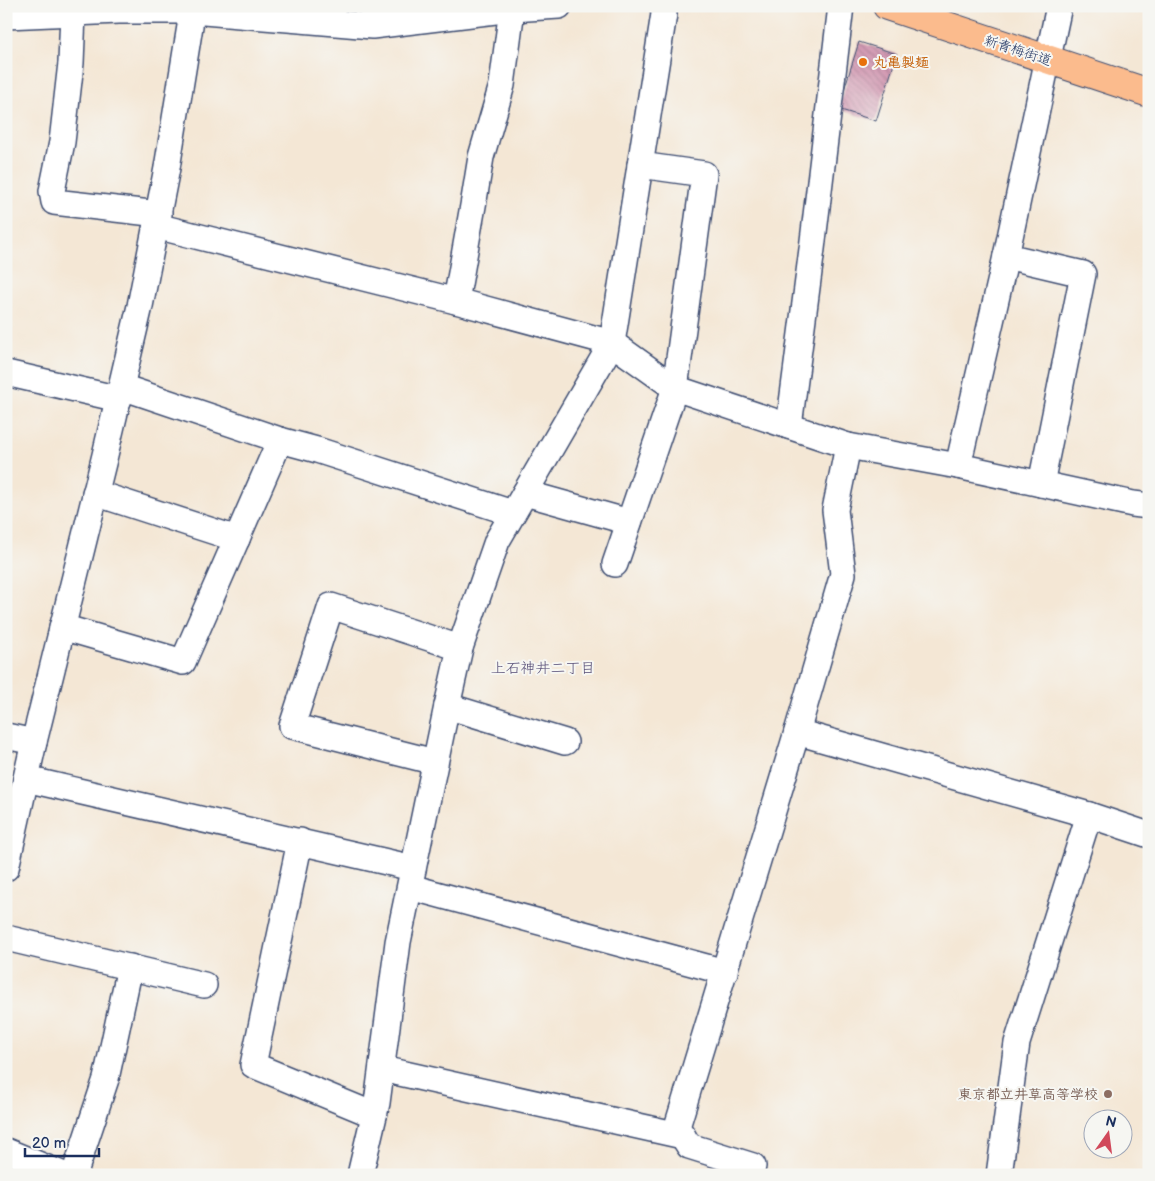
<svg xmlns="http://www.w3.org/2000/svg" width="1155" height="1181" viewBox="0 0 1155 1181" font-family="'Balsamiq Sans','Klee One',sans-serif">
	<defs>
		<pattern id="building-back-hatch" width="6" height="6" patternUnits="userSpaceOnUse" patternTransform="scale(1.25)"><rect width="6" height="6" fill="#cf90ac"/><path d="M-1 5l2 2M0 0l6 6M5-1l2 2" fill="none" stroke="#a7768f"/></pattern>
	</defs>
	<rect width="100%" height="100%" fill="#f6f6f2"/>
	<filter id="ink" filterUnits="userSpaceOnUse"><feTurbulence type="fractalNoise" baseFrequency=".02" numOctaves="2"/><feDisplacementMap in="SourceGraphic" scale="10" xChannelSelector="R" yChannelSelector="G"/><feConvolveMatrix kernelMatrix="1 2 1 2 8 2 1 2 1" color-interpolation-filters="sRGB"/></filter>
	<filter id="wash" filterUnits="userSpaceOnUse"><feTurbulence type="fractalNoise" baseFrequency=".0096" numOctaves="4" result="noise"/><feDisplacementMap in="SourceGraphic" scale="20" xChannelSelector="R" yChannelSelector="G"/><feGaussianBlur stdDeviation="1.12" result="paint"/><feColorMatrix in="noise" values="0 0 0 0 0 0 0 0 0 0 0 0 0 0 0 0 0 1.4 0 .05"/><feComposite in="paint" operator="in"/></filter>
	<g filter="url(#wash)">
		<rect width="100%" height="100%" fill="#f4e7d5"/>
		<g id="blocks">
			<path fill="url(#building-back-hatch)" d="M859 42 897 54 876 121 838 109Z"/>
		</g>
	</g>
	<g filter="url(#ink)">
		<use href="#blocks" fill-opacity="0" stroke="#3c4b70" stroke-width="1"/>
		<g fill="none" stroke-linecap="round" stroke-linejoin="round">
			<g stroke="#3c4b70" stroke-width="28">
				<g id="minor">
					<path d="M73 13 71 63 62 142 52 191 54 202 159 214"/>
					<path d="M6 16 119 11H192L372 26 512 9 559 6"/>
					<path d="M156 226 456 301 612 343 675 388 848 446 958 466 1133 504 1149 506"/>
					<path d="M1006 256 1083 274 1041 484"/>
					<path d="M456 301 474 200 481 157 502 85 512 9"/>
					<path d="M6 373 119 399"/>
					<path d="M122 387 280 440 317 450 512 513"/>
					<path d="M789 426 812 249 841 6"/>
					<path d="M958 466 1006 256 1059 6"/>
					<path d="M95 493 237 539"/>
					<path d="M525 493 629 522"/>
					<path d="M615 564 675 388 704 174 640 165"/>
					<path d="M62 627 183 662 280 440"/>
					<path d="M447 706 565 742"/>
					<path d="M797 732 1089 815 1149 835"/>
					<path d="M6 736 34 742"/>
					<path d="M435 762 292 726 331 606 460 648"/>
					<path d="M26 779 413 868"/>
					<path d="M300 841 253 1065 374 1115"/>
					<path d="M6 868 34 742 105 455 140 306 167 168 190 26 192 11"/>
					<path d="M410 887 725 972"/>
					<path d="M6 938 204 985"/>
					<path d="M382 1069 683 1136"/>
					<path d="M6 1151 64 1175"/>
					<path d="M74 1175 106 1079 130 967"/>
					<path d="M360 1175 377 1103 398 942 447 706 460 648 497 541 612 343 664 14 663 6"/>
					<path d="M751 1175 753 1166 689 1146 677 1127 797 732 843 574 835 510 848 446"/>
					<path d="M999 1175 1017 1043 1089 815"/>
				</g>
			</g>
			<g stroke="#3c4b70" stroke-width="30">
				<path id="major" d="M887 6 1149 93"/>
			</g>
			<use href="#minor" stroke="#fff" stroke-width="25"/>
			<use href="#major" stroke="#fbbb8d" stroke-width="28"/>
		</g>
	</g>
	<circle fill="#e8710a" stroke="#f6f6f2" stroke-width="2" cx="863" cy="62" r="5"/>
	<circle fill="#8d6e63" stroke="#f6f6f2" stroke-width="2" cx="1108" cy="1094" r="5"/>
	<g text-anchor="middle" stroke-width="4" stroke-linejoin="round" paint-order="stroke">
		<g font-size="14" fill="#1b2f5e" stroke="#f6f6f2">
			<text transform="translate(1018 50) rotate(18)" y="5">新青梅街道</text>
		</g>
		<g font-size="14" font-weight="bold" fill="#c56008" stroke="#f6f6f2" text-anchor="start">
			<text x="873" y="67">丸亀製麺</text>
		</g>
		<g font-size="14" font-weight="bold" fill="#785e54" stroke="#f6f6f2" text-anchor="end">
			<text x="1098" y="1099">東京都立井草高等学校</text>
		</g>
		<g font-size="15" fill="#5a5179" stroke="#f6f6f2">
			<text x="543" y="673">上石神井二丁目</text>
		</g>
	</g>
	<rect width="1155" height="1181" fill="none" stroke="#f6f6f2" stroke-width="25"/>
	<g transform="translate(1108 1134) rotate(14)"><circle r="24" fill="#f6f6f2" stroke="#9ea6b7"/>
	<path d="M0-4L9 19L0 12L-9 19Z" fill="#d1495b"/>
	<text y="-8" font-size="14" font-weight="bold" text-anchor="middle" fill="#1b2f5e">N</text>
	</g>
	<path d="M25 1148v8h74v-8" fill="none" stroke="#1b2f5e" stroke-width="2.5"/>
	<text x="32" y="1148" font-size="15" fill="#1b2f5e" stroke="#f6f6f2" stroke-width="4" paint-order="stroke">20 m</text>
</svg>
